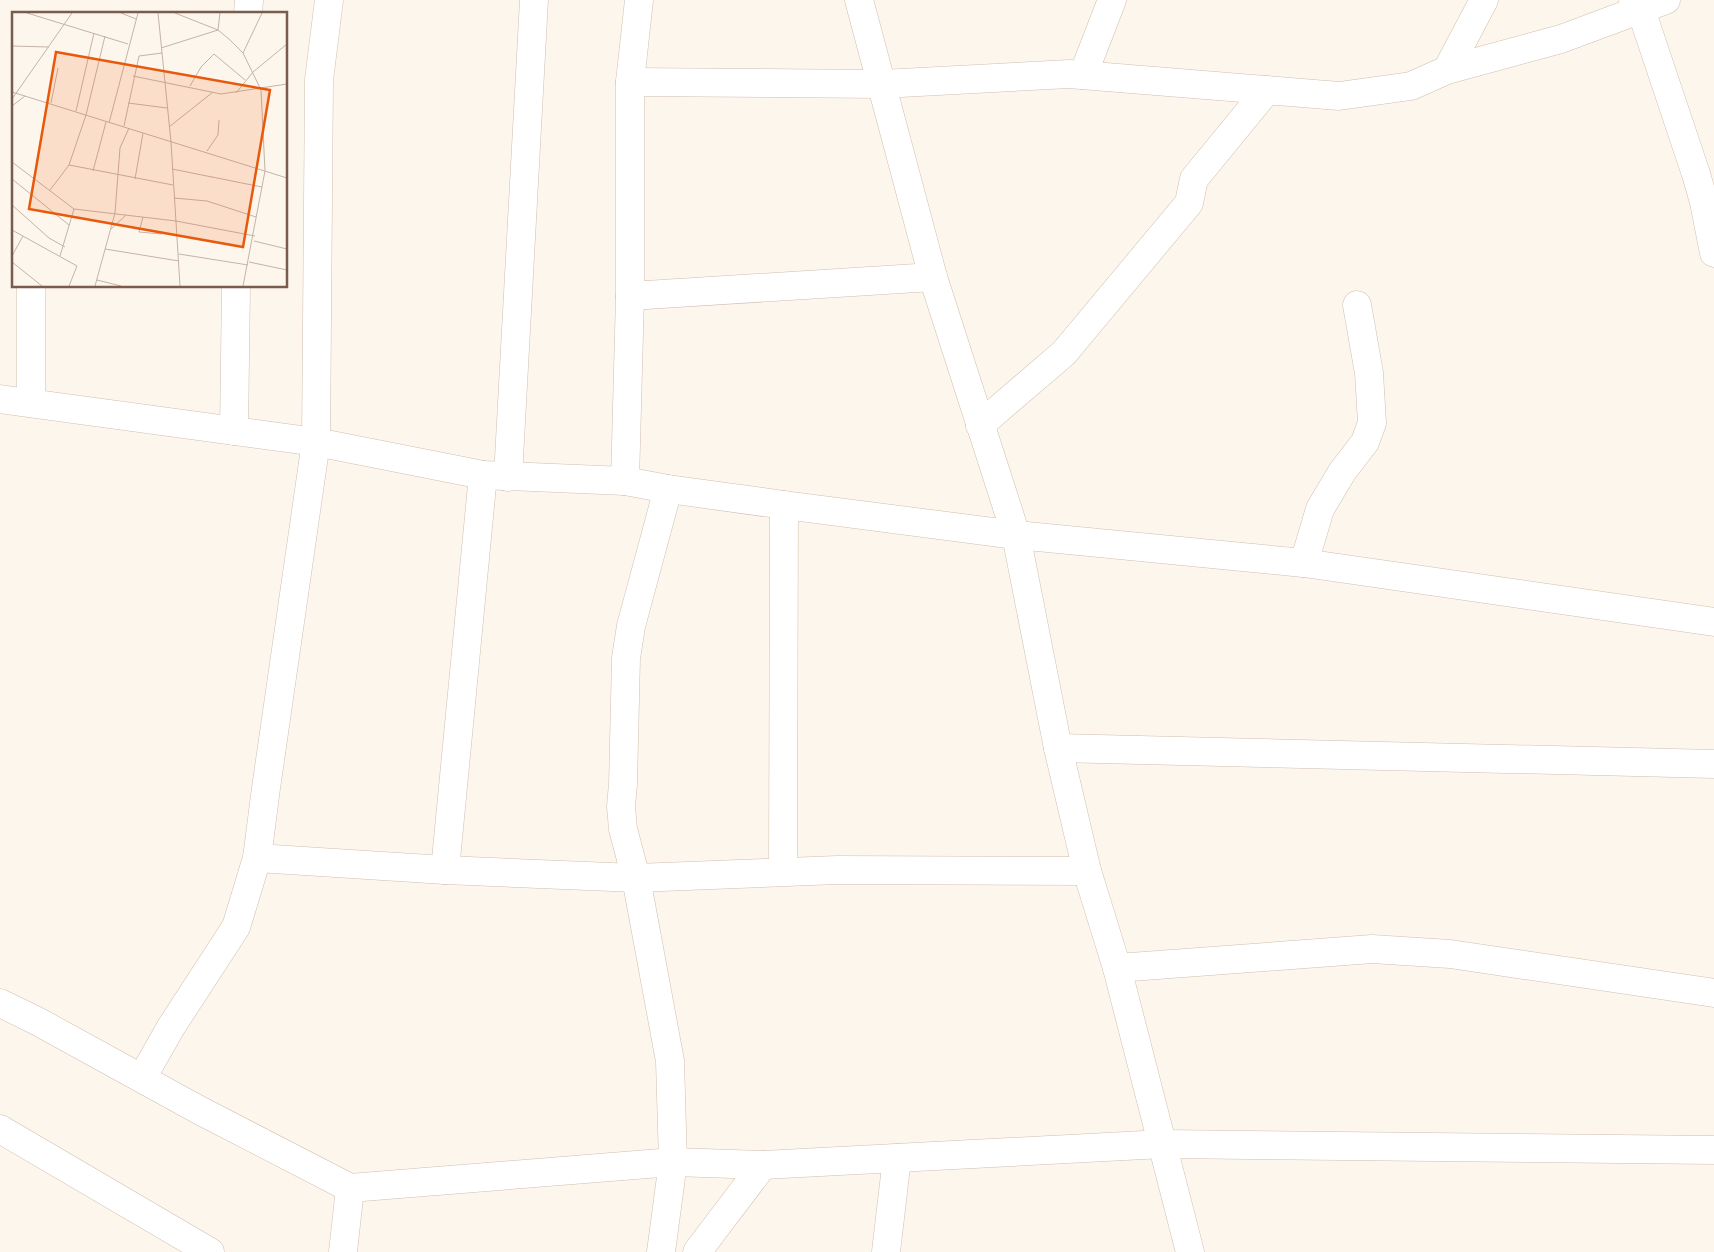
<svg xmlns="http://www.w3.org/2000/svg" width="1714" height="1252" viewBox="0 0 1714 1252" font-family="'DM Sans',sans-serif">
	<rect width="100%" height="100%" fill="#fdf6ec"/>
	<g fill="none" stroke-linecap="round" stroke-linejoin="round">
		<g stroke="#d1beb0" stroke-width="29">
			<g id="street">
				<path d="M859 0 933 277 1016 535 1058 748 1087 871 1117 968 1190 1252"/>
				<path d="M1633 0 1641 10 1696 174 1704 202 1714 253"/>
				<path d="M248 14 249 0"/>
				<path d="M1447 70 1484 0"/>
				<path d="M1083 75 1112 0"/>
				<path d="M630 82 882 84 1069 74 1339 96 1411 86 1447 70 1561 39 1666 0"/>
				<path d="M630 296 933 277"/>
				<path d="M0 399 316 442 483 475 625 481 668 489 784 505 1016 535 1304 563 1714 622"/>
				<path d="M31 403V286"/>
				<path d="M980 425 1064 353 1189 203 1194 179 1267 90"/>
				<path d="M234 431 236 286"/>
				<path d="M508 477 534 0"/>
				<path d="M625 481 630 296V82L639 0"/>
				<path d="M1304 563 1320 509 1342 472 1365 442 1372 423 1369 373 1357 305"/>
				<path d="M1058 748 1714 764"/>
				<path d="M257 858 445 870 636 878 837 870 1087 871"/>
				<path d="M445 870 483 475"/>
				<path d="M783 871 784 505"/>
				<path d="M1117 968 1372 949 1450 954 1714 993"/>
				<path d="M0 1003 37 1021 199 1110 350 1188 673 1162 763 1165 1163 1144 1714 1150"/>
				<path d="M142 1078 171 1027 236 927 257 858 266 788 316 442 319 80 329 0"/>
				<path d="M0 1129 210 1252"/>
				<path d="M343 1252 350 1188"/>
				<path d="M661 1252 673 1162 670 1061 636 878 623 829 621 806 623 784 626 658 631 626 668 489"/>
				<path d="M697 1252 763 1165"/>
				<path d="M886 1252 897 1158"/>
			</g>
		</g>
		<use href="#street" stroke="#fff" stroke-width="28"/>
	</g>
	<g transform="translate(12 12)">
		<rect width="275" height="275" fill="#fdf6ec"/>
		<path fill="none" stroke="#c5b3a7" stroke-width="1" d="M15 1 116 32M109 1 124 7M146 1 159 130 168 274M163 1 206 18 217 27 231 41 249 78 253 159 231 274M0 34 37 35M149 36 206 18 208 1M231 41 250 1M121 64 209 82 275 72M178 74 189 55 202 42 233 68M0 80 275 166M224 81 241 60 275 32M0 87 60 1M39 91 46 56M116 91 155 96M0 94 13 84M64 99 82 21M97 111 126 1M112 114 127 44 150 41M157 115 201 80M195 139 206 123 207 108M0 150 62 197 164 209 243 224M57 153 161 173M160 157 250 175M81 159 94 110M0 167 57 213M123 167 131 121M38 178 57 153 74 103 93 24M162 186 195 189 244 205M0 193 37 226 53 235M131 205 127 220 150 222M0 218 65 254 57 274M98 218 114 203M242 229 275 237M93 237 167 249M167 242 236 253M0 244 11 224M48 244 62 197M0 250 30 274M237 250 275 258M85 268 109 274M83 274 103 201 108 136 117 116"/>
		<path fill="#e8590c" fill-opacity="0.15" stroke="#e8590c" stroke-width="2.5" d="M44 40 258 78 231 235 17 197Z"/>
		<rect width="275" height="275" fill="none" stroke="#7a5c4d" stroke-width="2.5"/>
	</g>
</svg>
